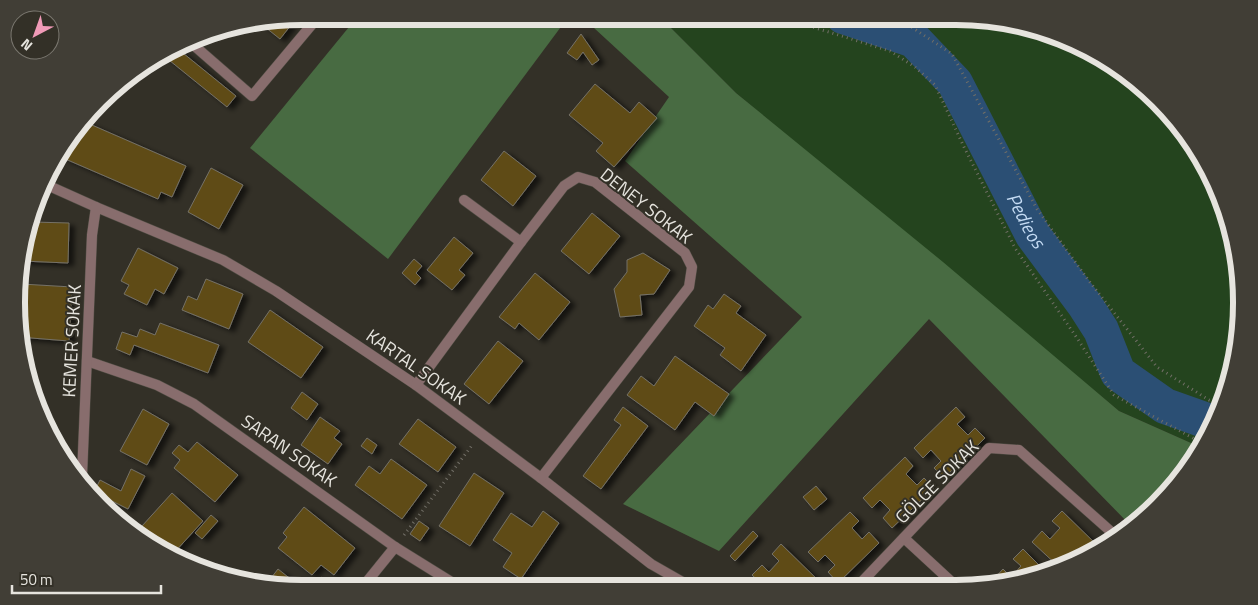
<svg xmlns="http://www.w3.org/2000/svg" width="1258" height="605" viewBox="0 0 1258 605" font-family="'Titillium Web',sans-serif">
	<defs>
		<filter id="shadow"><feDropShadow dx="5.5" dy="3" stdDeviation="2.5" flood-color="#0009"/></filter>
	</defs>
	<rect width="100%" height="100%" fill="#333027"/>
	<path fill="#24441e" d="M659 16H956L1065 38 1158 100 1220 193 1242 303 1220 412 1200 447 1119 411 736 93Z"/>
	<g fill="#486b42">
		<path d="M358 16H569L388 259 250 148Z"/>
		<path d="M581 16H659L736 93 943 262 1119 411 1200 447 1182 477 1132 527 929 319 719 551 623 504 802 317 625 161 669 97Z"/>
	</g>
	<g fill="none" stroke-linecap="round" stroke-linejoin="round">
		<path stroke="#2b4f74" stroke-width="36" id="s1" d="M843 16 914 40 955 83 1033 235 1085 305 1101 330 1118 373 1165 406 1213 423"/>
	</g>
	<g fill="#5e4b14" stroke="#757167" filter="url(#shadow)">
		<path d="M289 19 286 21 291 25 280 39 260 23Z"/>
		<path d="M581 34 599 60 592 65 583 52 577 60 567 53Z"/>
		<path d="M178 49 236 96 227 107 164 56Z"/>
		<path d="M595 84 630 113 639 102 657 118 614 167 596 151 603 143 569 115Z"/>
		<path d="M85 122 186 166 172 197 161 192 158 199 63 158 73 134Z"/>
		<path d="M504 151 536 176 513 206 481 180Z"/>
		<path d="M211 168 243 185 219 229 188 212Z"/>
		<path d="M592 213 620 236 589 274 561 251Z"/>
		<path d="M32 222 69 223 68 263 22 261V245Z"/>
		<path d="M454 237 473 253 459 270 465 275 452 290 427 270Z"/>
		<path d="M138 248 178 268 164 294 155 289 147 305 124 294 129 285 121 281Z"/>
		<path d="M643 253 670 270 654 294 640 295 642 315 620 317 614 289 627 272V260Z"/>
		<path d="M414 259 422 266 416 273 421 278 415 285 402 273Z"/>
		<path d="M535 273 570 302 539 340 519 323 515 329 499 317Z"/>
		<path d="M206 279 243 294 229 329 182 310 188 296 197 300Z"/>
		<path d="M21 284 72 287 69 341 19 337Z"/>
		<path d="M724 294 741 306 736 313 766 335 741 371 720 355 725 348 694 326 708 305 713 309Z"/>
		<path d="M270 310 323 347 301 378 248 342Z"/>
		<path d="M160 323 219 345 208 373 134 345 130 355 116 349 122 332 137 337 140 329 155 335Z"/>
		<path d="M498 341 523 361 489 404 464 384Z"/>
		<path d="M675 356 729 394 714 416 695 402 675 430 627 395 641 376 654 386Z"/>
		<path d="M302 392 318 404 307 420 291 408Z"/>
		<path d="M623 407 648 426 601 489 583 476 621 425 614 420Z"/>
		<path d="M956 407 965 417 957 424 968 435 975 428 985 438 944 478 934 468 941 461 931 450 923 458 914 448Z"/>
		<path d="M143 409 169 424 147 465 120 451Z"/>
		<path d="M320 417 340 431 334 438 342 444 328 464 301 445Z"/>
		<path d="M418 419 456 447 438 472 399 444Z"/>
		<path d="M367 438 377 445 372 454 361 446Z"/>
		<path d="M197 442 238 475 215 502 174 468 180 460 172 453 179 445 188 452Z"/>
		<path d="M905 457 913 466 906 474 917 485 924 478 934 488 892 528 883 518 890 510 880 500 872 508 863 498Z"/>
		<path d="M391 459 427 485 402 519 355 485 369 466 380 474Z"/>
		<path d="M131 469 145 476 128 509 94 492 100 480 121 491Z"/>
		<path d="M474 473 504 493 470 546 439 526Z"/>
		<path d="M816 486 827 499 814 510 803 497Z"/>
		<path d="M172 493 203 521 173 554 142 526Z"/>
		<path d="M304 507 355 548 334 575 321 565 312 575 278 548 287 537 283 533Z"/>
		<path d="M543 511 559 523 521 579 503 567 512 553 493 540 511 513 532 527Z"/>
		<path d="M1062 511 1099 547 1065 567 1060 568 1032 542 1042 531 1050 539 1060 528 1052 521Z"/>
		<path d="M850 512 859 521 852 528 862 539 869 532 879 543 838 583 828 572 835 565 825 555 818 562 808 552Z"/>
		<path d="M211 515 218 521 202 539 195 533Z"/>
		<path d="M419 521 429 528 420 541 410 534Z"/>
		<path d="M753 531 758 536 735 561 730 556Z"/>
		<path d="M781 544 823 585 821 587H765L752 575 762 565 769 572 779 561 772 554Z"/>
		<path d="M1023 549 1046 572 999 585 993 580 1003 569 1011 577 1021 566 1013 559Z"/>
		<path d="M278 569 293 581 290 585 293 587 268 582Z"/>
		<path d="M321 577 335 589H312Z"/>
	</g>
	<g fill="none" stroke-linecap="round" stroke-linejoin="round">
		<g stroke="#504d44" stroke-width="11">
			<g id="lane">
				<path d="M190 42 252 96 319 16"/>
				<path d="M464 200 521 242"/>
			</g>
		</g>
		<g stroke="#504d44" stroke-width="11">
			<g id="street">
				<path d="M47 185 96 207 223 260 276 291 416 385 541 478 651 564 686 584 696 587"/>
				<path d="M87 361 157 385 194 404 395 547 461 588"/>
				<path d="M416 385 521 242 564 186 578 177 595 182 685 253 692 267 689 287 541 478"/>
				<path d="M82 476 92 235 96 207"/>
				<path d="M904 538 956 586"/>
				<path d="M857 587 989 448 1019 450 1117 537"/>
				<path d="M361 589 395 547"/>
			</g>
		</g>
		<g stroke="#726f67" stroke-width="3" stroke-dasharray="1 4" stroke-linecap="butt">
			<path d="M770 16H777L890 51 915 67 935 85 964 147 1015 248 1077 338 1114 395 1202 443"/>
			<path d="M895 16 952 54 1037 209 1089 281 1157 367 1209 400 1221 404"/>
			<path d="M404 535 473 444"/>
		</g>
		<use href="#lane" stroke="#886d6d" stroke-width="10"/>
		<use href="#street" stroke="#886d6d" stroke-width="10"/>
	</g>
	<g text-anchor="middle" stroke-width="4" stroke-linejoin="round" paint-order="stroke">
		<g font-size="18" fill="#e6e4de" stroke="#333027">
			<text transform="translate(646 206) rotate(38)" y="6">DENEY SOKAK</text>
			<text transform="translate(72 341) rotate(-87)" y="6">KEMER SOKAK</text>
			<text transform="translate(416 367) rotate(35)" y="6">KARTAL SOKAK</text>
			<text transform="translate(289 451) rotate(35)" y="6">SARAN SOKAK</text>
			<text transform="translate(937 482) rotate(-45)" y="6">GÖLGE SOKAK</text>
		</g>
		<g font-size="19" font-style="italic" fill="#c4dbf3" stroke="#333027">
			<text dy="7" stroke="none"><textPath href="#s1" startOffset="289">Pedieos</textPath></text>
		</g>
	</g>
	<path d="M0 0H1258V605H0ZM302 25H956A277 277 0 0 1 1233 302V303A277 277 0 0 1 956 580H302A277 277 0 0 1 25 303V302A277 277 0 0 1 302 25Z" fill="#413e36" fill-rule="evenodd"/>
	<path fill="none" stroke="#e6e4de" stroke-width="6" d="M302 25H956A277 277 0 0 1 1233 302V303A277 277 0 0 1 956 580H302A277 277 0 0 1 25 303V302A277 277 0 0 1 302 25Z"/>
	<g transform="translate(35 35) rotate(221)"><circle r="24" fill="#333027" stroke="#7b7870"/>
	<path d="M0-4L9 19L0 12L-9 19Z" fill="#f09ab7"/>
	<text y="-8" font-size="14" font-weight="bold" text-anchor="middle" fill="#e6e4de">N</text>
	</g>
	<path d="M12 585v8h149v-8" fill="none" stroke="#e6e4de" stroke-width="2.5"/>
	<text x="20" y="585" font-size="15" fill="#e6e4de" stroke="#333027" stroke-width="4" paint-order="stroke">50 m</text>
</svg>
